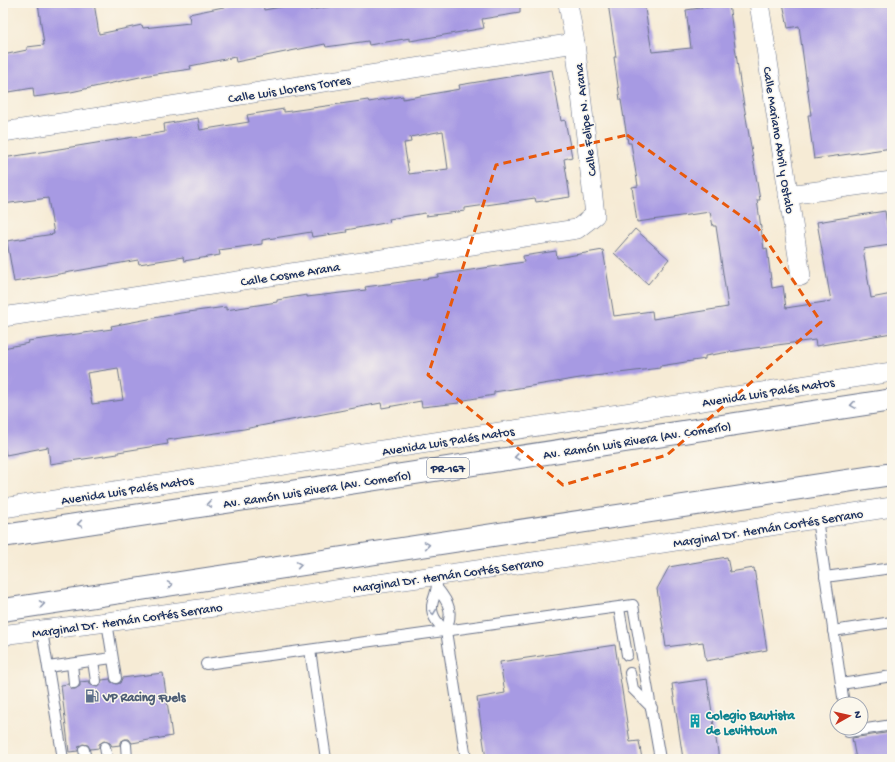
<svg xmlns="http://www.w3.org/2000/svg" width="895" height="762" viewBox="0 0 895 762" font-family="'Gochi Hand',sans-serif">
	<rect width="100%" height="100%" fill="#fbf7ec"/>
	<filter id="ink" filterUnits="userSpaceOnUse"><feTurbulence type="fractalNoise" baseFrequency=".025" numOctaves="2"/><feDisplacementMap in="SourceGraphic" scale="8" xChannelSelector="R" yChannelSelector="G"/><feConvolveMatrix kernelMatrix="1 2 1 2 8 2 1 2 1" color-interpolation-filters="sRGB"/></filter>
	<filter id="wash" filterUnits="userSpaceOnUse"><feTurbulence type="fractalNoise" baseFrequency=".012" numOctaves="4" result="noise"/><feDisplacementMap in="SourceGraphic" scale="16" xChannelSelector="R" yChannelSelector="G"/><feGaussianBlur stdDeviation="0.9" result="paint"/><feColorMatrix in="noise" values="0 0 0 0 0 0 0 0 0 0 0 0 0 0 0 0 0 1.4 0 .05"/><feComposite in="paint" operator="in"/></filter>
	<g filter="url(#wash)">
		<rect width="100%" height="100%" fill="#f6ebd5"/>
		<g id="blocks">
			<g fill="#a79ae3" fill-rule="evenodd">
				<path d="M38 3H94L99 34 142 25 143 28 190 23 189 14 243 3H263L264 10 303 3H309L310 10 350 3H520V13L482 19 484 28 410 41V38L369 45 368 41 326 47 325 44 236 62 235 57 190 66 191 69 149 75 71 92 34 97 33 88 3 93V55L27 50V47L44 45Z"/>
				<path d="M608 3H644L652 52 691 48 686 10 729 4 740 82 760 200H757L764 249 767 248 772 288 783 286 786 308 831 301 817 222 885 211 890 245 863 249 871 298 892 294V333L816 346 815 340 747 349 705 356V359L660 366V368L586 377 494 392V395L459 401V403L422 407 421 401 382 408 381 403 244 429 167 440 168 444 118 452V454L50 464 48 447 6 455 3 440V348L29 343 28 341 112 329 111 326 181 313 226 307V310L277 302V300L307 295V297L366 290 365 287 438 277V275L524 262 523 256 556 251 557 258 603 250 614 316 652 311 653 319 728 307 716 226H713L710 212 637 222 632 187 638 186 631 143H628L621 100H620L614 57H616ZM118 368 123 400 92 404 87 373Z"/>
				<path d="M783 3H892V148L814 159 808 115H811L799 26 788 28Z"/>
				<path d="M552 70 561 121 565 120 572 157 564 159 570 197 536 202 535 198 465 208V211L426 216 425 213 389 219 390 222 346 230 347 232 312 237 311 232 262 240V244L219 250 220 255 184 261 183 257 139 264 138 260 14 282 7 241 54 234 48 198 3 204V158L165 132 164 124 198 118 200 130 249 122 247 115 284 109V112L368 100 369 102 403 96V99L460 89 459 85ZM443 131 448 169 409 174 404 143 411 142 410 137Z"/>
				<path d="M635 229 669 259 648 284 614 253Z"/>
				<path d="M727 557 730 572 754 568 767 650 706 661 703 642 666 647 657 589 669 567Z"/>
				<path d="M615 645 630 742 639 741 642 759H486L477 698 505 693 500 662Z"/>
				<path d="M163 673 172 736 132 743 129 739H125L120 742V745L112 746 110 743 104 741 99 744V748L90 749 88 745 83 744 79 746 78 751 69 752 61 685 68 684 71 689H75L80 686V682L89 681 91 685 97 687 100 686 102 680 110 679 111 682 117 684 120 683 122 678Z"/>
				<path d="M707 679 719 759H683L672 684Z"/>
				<path d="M892 732V759H856L852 738Z"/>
			</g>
		</g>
	</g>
	<g filter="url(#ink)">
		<use href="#blocks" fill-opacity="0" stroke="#687188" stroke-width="1"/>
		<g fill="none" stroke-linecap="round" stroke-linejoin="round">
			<g stroke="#687188" stroke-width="12">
				<g id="service">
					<path d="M817 519 844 704"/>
					<path d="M825 577 892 568"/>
					<path d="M437 583C437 590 435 595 433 601 429 614 437 623 446 631"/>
					<path d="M437 588C450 604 453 612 446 631L466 759"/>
					<path d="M619 608 627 655"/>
					<path d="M107 622 116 678"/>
					<path d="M42 631 63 759"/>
					<path d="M833 631 892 622"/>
					<path d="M310 650 326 759"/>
					<path d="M93 661 96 681"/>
					<path d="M72 664 74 683"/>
					<path d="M206 664 633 605 660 759"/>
					<path d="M48 667 112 658"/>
					<path d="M630 673 633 689 652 708"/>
					<path d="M841 684 892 676"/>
					<path d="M848 728V732L892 725"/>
					<path d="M126 745 127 759"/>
					<path d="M105 747 107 759"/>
					<path d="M84 750 86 759"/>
				</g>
			</g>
			<g stroke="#687188" stroke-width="20">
				<g id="minor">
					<path d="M759 3 801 276"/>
					<path d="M3 132 575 43"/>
					<path d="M788 195 892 181"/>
					<path d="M3 317 577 229 595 215 575 43 568 3"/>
					<path d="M3 508 892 372"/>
					<path d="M3 637 9 634 107 622 618 550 892 507"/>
				</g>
			</g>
			<g stroke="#687188" stroke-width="24">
				<g id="primary">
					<path d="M3 536 892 400"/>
					<path d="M3 610 892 474"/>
				</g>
			</g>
			<use href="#service" stroke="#fff" stroke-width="10"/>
			<use href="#minor" stroke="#fff" stroke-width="19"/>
			<use href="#primary" stroke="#fff" stroke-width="22"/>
		</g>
		<defs><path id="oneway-chevron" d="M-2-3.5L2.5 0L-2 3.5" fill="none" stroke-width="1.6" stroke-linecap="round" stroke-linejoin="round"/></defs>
		<g stroke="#8d97ae">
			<use href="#oneway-chevron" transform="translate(853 405) rotate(171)"/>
			<use href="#oneway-chevron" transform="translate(517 457) rotate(171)"/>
			<use href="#oneway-chevron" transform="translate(209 504) rotate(171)"/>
			<use href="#oneway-chevron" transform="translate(80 524) rotate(171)"/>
			<use href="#oneway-chevron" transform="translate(427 545) rotate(-9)"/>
			<use href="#oneway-chevron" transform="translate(299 565) rotate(-9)"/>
			<use href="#oneway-chevron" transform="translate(170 585) rotate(-9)"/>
			<use href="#oneway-chevron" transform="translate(42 604) rotate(-9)"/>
			<use href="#oneway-chevron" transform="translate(433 612) rotate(82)"/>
		</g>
	</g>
	<path fill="none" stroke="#e8590c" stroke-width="3" stroke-dasharray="8 5" stroke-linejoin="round" d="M627 135 758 228 821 322 667 455 563 485 428 375 496 165Z"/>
	<defs>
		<g id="fuel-bare" transform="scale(1.08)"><path d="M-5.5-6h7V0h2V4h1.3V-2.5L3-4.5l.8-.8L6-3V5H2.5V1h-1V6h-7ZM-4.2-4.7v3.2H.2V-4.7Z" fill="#5c6f8a" stroke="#fbf7ec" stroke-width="2.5" paint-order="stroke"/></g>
		<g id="building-bare" transform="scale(1.08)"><path d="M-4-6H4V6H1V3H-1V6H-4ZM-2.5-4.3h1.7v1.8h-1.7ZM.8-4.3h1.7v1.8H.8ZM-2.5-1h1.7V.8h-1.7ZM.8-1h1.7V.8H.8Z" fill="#0f9aa8" stroke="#fbf7ec" stroke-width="2.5" paint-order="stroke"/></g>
	</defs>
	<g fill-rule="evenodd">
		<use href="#fuel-bare" x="92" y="696"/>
		<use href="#building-bare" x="695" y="721"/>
	</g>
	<g text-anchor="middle" stroke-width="3" stroke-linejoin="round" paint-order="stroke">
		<rect fill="#fbf7ec" stroke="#5e6b89" stroke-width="1" x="427" y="458" width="42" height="20" rx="3"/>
		<g font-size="12" font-weight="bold" fill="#1b2f5e">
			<text x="448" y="472">PR-167</text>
		</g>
		<g font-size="13" fill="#1b2f5e" stroke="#fbf7ec">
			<text transform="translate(289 88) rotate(-9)" y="5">Calle Luis Llorens Torres</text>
			<text transform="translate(584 120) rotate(-97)" y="5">Calle Felipe N. Arana</text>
			<text transform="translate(780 140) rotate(81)" y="5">Calle Mariano Abril y Ostalo</text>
			<text transform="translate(290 273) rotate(-9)" y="5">Calle Cosme Arana</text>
			<text transform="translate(768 391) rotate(-9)" y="5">Avenida Luis Palés Matos</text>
			<text transform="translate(637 439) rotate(-9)" y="5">Av. Ramón Luis Rivera (Av. Comerío)</text>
			<text transform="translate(448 440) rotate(-9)" y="5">Avenida Luis Palés Matos</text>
			<text transform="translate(317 488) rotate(-9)" y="5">Av. Ramón Luis Rivera (Av. Comerío)</text>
			<text transform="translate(127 489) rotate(-9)" y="5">Avenida Luis Palés Matos</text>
			<text transform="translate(768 527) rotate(-9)" y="5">Marginal Dr. Hernán Cortés Serrano</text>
			<text transform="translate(448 574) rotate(-8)" y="5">Marginal Dr. Hernán Cortés Serrano</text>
			<text transform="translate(127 619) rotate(-8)" y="5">Marginal Dr. Hernán Cortés Serrano</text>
		</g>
		<g font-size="13" font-weight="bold" fill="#4e5e75" stroke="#fbf7ec" text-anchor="start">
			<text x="103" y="701">VP Racing Fuels</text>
		</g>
		<g font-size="13" font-weight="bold" fill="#0d838f" stroke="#fbf7ec" text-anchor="start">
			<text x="706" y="719">Colegio Bautista<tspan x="706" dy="15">de Levittown</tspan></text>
		</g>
	</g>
	<rect width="895" height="762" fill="none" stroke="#fbf7ec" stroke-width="16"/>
	<g transform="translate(849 716) rotate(82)"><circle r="19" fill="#fbf7ec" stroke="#a1a7b3"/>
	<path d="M0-3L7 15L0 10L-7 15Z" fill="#c8321e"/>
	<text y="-6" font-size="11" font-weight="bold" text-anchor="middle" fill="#1b2f5e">N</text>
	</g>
</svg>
